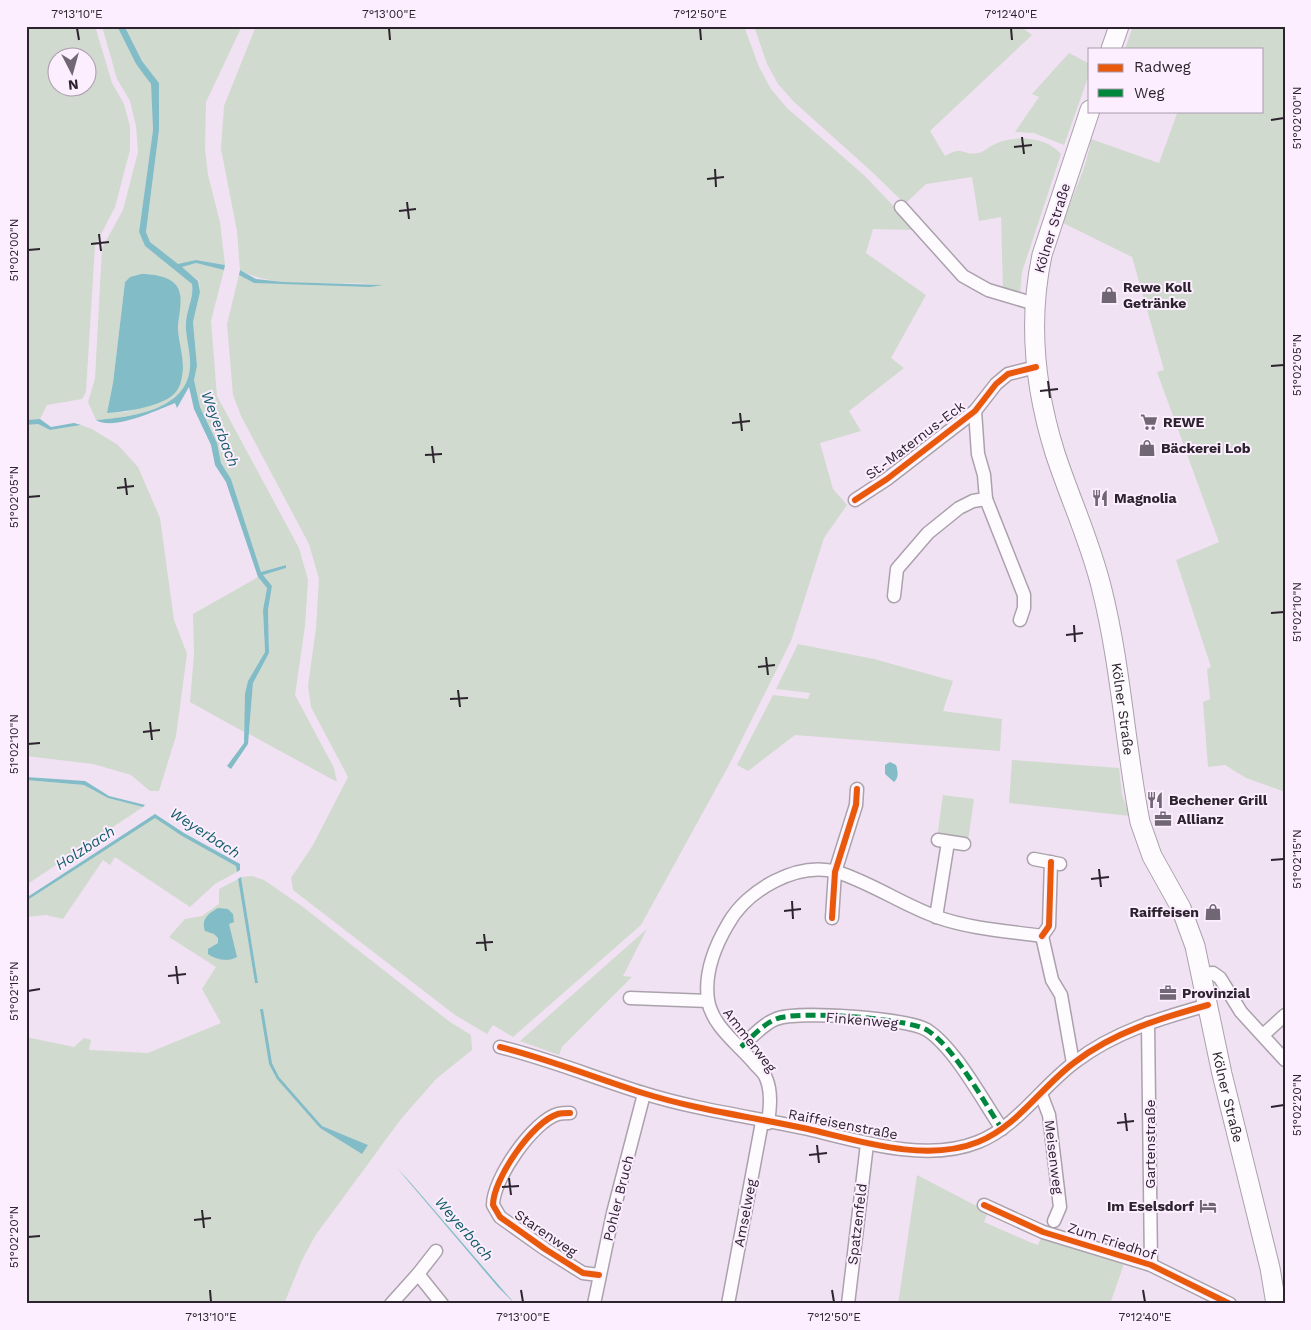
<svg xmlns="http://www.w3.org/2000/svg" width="1311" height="1330" viewBox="0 0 1311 1330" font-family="'Work Sans',sans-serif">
	<rect width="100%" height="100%" fill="#f0e2f3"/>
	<g fill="#d1dace" fill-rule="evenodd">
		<path d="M26 26H95L112 83 124 104 130 127V150L115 207 95 246 86 392 82 399 47 405 40 419 26 420ZM58 58H88V88H58Z"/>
		<path d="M102 26H117L136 64 151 83 153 130 139 232 145 246 192 284C194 297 187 309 186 321 185 337 191 352 190 367 187 411 130 417 96 420L88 402 95 379 102 248 123 210 138 152 136 126 130 101 117 79ZM141 274H149L180 292 178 330 183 365 172 396 126 412 107 413 113 383 125 282 130 277Z"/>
		<path d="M125 26H242L206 102 205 149 208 175 220 222 225 265 196 260 178 265 150 242 146 232 159 130V83L142 61Z"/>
		<path d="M256 26H744L759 67 771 89 787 108 865 176 916 230 873 229 866 253 926 295 891 358 904 368 849 411 861 431 820 443 833 489 847 505 824 538 791 641 729 765 641 925 513 1037 493 1025 487 1034 455 1015 293 890 291 878 313 845 348 777 311 707 308 686 316 628 319 579 309 544 241 416 233 395 227 324 239 275 254 283 380 285C335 279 281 292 240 270L237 231 221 149 224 106Z"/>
		<path d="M754 26H1020L1032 35 930 131 945 156C963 145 963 156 978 153 984 152 990 146 995 144 1015 135 1046 136 1061 154L1022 272 1020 295 1003 291 1001 217 979 221 972 177 926 184 905 204 870 170 794 102 778 84 767 64Z"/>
		<path d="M1133 26H1285V792L1246 778 1225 765 1208 767 1203 702 1210 699 1207 669 1211 667 1176 560 1219 542 1157 372 1164 370 1132 257 1063 223C1072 195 1087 169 1091 139L1159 163 1178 111H1262V49H1125Z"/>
		<path d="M1069 53 1090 64V72L1064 145 1034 133 1015 132 1039 97 1032 94Z"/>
		<path d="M196 263 224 270 211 321 217 396 299 548 308 580 305 626 295 695 334 768 337 782 249 734 253 683 269 653 268 610 272 586 262 575 286 568 285 565 261 572 231 479 221 463 217 443 200 407 194 380 197 366 193 322 200 292 199 281 181 267Z"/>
		<path d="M38 424 50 430 81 425 92 429 118 445 138 467 160 518 174 620 187 654 176 736 159 791H150L131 775 93 764 26 756V425Z"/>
		<path d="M258 577 267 588 263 610 265 652 248 681 244 732 190 702 194 654 193 614Z"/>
		<path d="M798 644 874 659 953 681 943 711 1002 719 1000 751 795 735 748 771 737 765 773 695 808 699 810 693 776 689Z"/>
		<path d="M1012 760 1119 768 1122 795 1130 816 1009 803Z"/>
		<path d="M26 780 84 785 108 798 143 807 26 885Z"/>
		<path d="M943 795 974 799 968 841 937 837Z"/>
		<path d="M155 817 182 836 237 866V872L215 884 190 907 115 857 110 865 103 860 63 919 46 915 26 917V901Z"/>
		<path d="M252 876 264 880 303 907 450 1022 471 1035 472 1050 436 1079 401 1119 315 1236 302 1260 284 1304H26V1037L74 1047 84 1038 91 1040 89 1050 148 1053 221 1023 202 989 216 967 169 937 185 919 202 916 219 904V889L238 879 255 983H258L241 877ZM261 1009 272 1063 279 1077 322 1126 368 1145 362 1154 320 1128 269 1064Z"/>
		<path d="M647 929 623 976 632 977 562 1047 559 1055 520 1041Z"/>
		<path d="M917 1175 988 1212 984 1222 1032 1243 1038 1245 1042 1235 1125 1261 1110 1304H898Z"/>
	</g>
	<g fill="#81bcc7">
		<path d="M117 26 125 27 142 61 159 83V130L146 232 150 242 178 264 196 260 225 265 224 270 196 263 182 267 198 281 200 292 193 322 197 366 194 380 200 407 217 443 221 463 231 479 261 572 286 565V568L263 575 272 586 268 610 269 653 253 683 248 744 231 769 227 766 244 743 245 694 248 681 265 652 263 610 267 588 258 577 226 482 215 465 211 445 194 409 189 387 177 408 175 403C157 410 114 431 96 420 130 417 187 411 190 367 191 352 185 337 186 322 187 309 194 297 192 284L145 246 139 232 153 130 151 84 136 64Z"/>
		<path d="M240 270 256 279 283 282 383 285 370 287 254 283 239 275Z"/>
		<path d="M141 274C152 274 169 276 176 285 185 296 178 316 178 330 179 342 183 355 183 368 182 378 181 388 173 395 159 407 124 412 107 413L113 383 125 282 130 277Z"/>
		<path d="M40 419 51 427 74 423 81 425 50 430 38 424 26 425V420Z"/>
		<path d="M890 762 896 765C898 771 899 778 894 782L885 774V765Z"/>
		<path d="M26 777 85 781 109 796 145 805 143 807 108 798 84 785 26 780Z"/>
		<path d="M155 814 184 833 240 864V870L237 872 236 866 182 836 155 818 26 901V898Z"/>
		<path d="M241 877 258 983H255L238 879Z"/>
		<path d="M218 908 228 909 233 914 234 922 229 924 237 957C228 962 216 960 208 954V949L218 943V938L214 934 205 931C201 919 208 914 218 908Z"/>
		<path d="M260 1009H263L272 1063 279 1077 322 1126 368 1145 362 1154 320 1128 277 1079 269 1064Z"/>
		<path d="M397 1168 410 1182 515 1304 498 1287Z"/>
	</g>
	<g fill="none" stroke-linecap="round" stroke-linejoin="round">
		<g stroke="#aba1ad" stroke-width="15">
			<g id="minor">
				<path d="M901 207 963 276 988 290 1035 304"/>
				<path d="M975 411 978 454 984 475 986 499 1024 595V608L1020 620"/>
				<path d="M855 500 887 479 975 411 996 384 1008 374 1036 367"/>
				<path d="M894 596 897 569 928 533 959 508 973 501 986 499"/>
				<path d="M938 840 964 844"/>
				<path d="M1034 859 1060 864"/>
				<path d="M936 917 948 842"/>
				<path d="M832 918 835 872 856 805 857 789"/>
				<path d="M1042 936 1049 926 1051 862"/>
				<path d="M1200 974 1213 973 1220 978 1241 1012 1285 1060"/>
				<path d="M630 998 708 1001"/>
				<path d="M1148 1023 1151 1265"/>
				<path d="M1263 1035 1285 1015"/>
				<path d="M500 1047C549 1059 595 1078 643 1093 697 1110 753 1117 808 1129 859 1141 926 1163 978 1142 1018 1126 1041 1087 1075 1062 1114 1032 1161 1018 1208 1005"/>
				<path d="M741 1047C751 1038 763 1024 776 1019 797 1010 907 1018 927 1030 955 1048 983 1101 1002 1129"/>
				<path d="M1041 1094 1049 1115 1060 1207 1054 1221"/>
				<path d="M570 1113C566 1113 562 1113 558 1114 533 1121 493 1179 493 1205L500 1217 545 1249 583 1273 599 1275"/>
				<path d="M768 1123C770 1108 772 1092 766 1078 764 1072 758 1068 754 1063 738 1044 712 1026 708 1000 704 973 715 946 728 924 747 890 797 861 837 872 872 883 903 905 937 917 971 929 1007 931 1042 936L1052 980 1061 995 1073 1063"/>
				<path d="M984 1205 1043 1232 1151 1265 1230 1304"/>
				<path d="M418 1274 436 1251"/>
				<path d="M391 1304 418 1274 442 1304"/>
				<path d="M594 1304 613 1213 644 1094"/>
				<path d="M728 1304 762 1122"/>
				<path d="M848 1304 867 1144"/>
			</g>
		</g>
		<g stroke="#aba1ad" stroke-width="21">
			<g id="primary">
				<path d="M1111 49 1119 26"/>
				<path id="s1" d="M1090 110 1042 255C1028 321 1035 389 1055 453 1070 499 1091 543 1102 590 1121 666 1125 745 1140 822L1152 856 1181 908 1195 946 1222 1074 1270 1268 1276 1304"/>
			</g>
		</g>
		<use href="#minor" stroke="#fdfbfd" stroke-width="12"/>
		<use href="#primary" stroke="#fdfbfd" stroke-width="19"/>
		<path stroke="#00873e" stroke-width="5" stroke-dasharray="10 5" stroke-linecap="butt" d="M741 1047C751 1038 763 1024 776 1019 797 1010 907 1018 927 1030 955 1048 983 1101 1002 1129"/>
		<g stroke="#fcedff" stroke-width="9">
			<g id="cycleway">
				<path d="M855 500 887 479 975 411 996 384 1008 374 1036 367"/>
				<path d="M832 918 835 872 856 805 857 789"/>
				<path d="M1042 936 1049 926 1051 862"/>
				<path d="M500 1047C549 1059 595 1078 643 1093 697 1110 753 1117 808 1129 859 1141 926 1163 978 1142 1018 1126 1041 1087 1075 1062 1114 1032 1161 1018 1208 1005"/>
				<path d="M570 1113C566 1113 562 1113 558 1114 533 1121 493 1179 493 1205L500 1217 545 1249 583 1273 599 1275"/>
				<path d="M984 1205 1043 1232 1151 1265 1230 1304"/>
			</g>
		</g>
		<use href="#cycleway" stroke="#e8590c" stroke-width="6"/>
	</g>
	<path fill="none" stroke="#2c232e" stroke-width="2" d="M77 28 79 40M389 28 390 40M700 28 701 40M1011 28 1012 40M1271 120 1284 118M1022 137 1024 154M1014 147 1032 145M715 169 716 187M707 179 724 177M407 202 409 219M399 211 416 209M99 234 101 251M91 244 109 242M28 250 40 249M1271 366 1284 365M1048 381 1050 398M1040 391 1058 389M740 413 742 431M732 423 750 421M432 446 434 463M425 455 442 454M125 478 127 495M117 488 134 486M28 497 40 496M1271 613 1284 612M1074 625 1075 642M1066 635 1083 633M766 657 768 675M758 667 775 665M458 690 460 707M450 699 468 698M150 722 152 740M143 732 160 730M28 744 40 743M1271 860 1284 859M1099 869 1101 887M1091 879 1109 877M792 901 793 919M784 911 801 909M484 934 486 951M476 943 493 942M176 966 178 984M168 976 186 974M28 991 40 989M1271 1107 1284 1105M1125 1113 1127 1131M1117 1123 1134 1121M817 1145 819 1163M809 1155 827 1153M509 1178 511 1195M502 1187 519 1186M202 1210 204 1228M194 1220 211 1218M28 1237 40 1236M210 1290 211 1302M521 1290 523 1302M832 1290 834 1302M1143 1290 1145 1302"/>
	<defs>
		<g id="shop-bare" transform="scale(1.35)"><path d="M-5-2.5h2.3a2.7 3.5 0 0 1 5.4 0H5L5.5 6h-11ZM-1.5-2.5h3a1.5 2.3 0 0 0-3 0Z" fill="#716673" stroke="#fcedff" stroke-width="2.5" paint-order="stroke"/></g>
		<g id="supermarket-bare" transform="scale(1.35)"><path d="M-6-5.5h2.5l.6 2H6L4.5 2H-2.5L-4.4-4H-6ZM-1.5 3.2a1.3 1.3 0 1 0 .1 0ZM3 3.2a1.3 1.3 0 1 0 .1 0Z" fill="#716673" stroke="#fcedff" stroke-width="2.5" paint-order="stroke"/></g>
		<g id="restaurant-bare" transform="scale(1.35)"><path d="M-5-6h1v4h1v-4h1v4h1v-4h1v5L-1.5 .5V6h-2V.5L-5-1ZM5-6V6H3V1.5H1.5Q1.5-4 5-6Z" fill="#716673" stroke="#fcedff" stroke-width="2.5" paint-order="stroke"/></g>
		<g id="office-bare" transform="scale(1.35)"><path d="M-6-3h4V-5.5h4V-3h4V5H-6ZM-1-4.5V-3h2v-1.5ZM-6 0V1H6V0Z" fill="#716673" stroke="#fcedff" stroke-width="2.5" paint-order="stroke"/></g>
		<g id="hotel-bare" transform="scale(1.35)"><path d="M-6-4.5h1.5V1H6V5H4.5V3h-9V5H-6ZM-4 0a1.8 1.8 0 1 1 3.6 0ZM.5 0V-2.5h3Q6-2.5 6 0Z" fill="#716673" stroke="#fcedff" stroke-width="2.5" paint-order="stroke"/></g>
	</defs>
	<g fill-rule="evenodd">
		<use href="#shop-bare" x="1109" y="295"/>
		<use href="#supermarket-bare" x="1149" y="422"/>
		<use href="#shop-bare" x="1147" y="448"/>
		<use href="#restaurant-bare" x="1100" y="498"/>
		<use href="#restaurant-bare" x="1155" y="800"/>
		<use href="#office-bare" x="1163" y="819"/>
		<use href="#shop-bare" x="1213" y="912"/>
		<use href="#office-bare" x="1168" y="993"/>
		<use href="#hotel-bare" x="1208" y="1206"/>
	</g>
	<g text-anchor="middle" stroke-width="4" stroke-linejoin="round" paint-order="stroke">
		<g font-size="14" fill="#2c232e" stroke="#fcedff">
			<text transform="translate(1052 228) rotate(-73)" y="5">Kölner Straße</text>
			<text transform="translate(915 440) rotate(-37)" y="5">St.-Maternus-Eck</text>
			<text dy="5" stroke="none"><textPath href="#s1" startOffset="619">Kölner Straße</textPath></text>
			<text transform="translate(862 1020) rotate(5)" y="5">Finkenweg</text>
			<text transform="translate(750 1040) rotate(52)" y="5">Ammerweg</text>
			<text dy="5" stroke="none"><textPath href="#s1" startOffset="1024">Kölner Straße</textPath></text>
			<text transform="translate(843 1124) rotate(11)" y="5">Raiffeisenstraße</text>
			<text transform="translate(1150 1144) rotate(-90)" y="5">Gartenstraße</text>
			<text transform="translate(1054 1157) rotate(83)" y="5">Meisenweg</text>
			<text transform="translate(618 1198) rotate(-76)" y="5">Pohler Bruch</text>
			<text transform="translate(745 1213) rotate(-79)" y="5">Amselweg</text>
			<text transform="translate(857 1224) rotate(-83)" y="5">Spatzenfeld</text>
			<text transform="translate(546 1233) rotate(34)" y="5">Starenweg</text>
			<text transform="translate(1112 1241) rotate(18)" y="5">Zum Friedhof</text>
		</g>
		<g font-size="14" font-weight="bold" fill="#2c232e" stroke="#fcedff" text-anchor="start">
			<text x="1123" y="292">Rewe Koll<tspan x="1123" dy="16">Getränke</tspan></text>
			<text x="1163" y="427">REWE</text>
			<text x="1161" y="453">Bäckerei Lob</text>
			<text x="1114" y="503">Magnolia</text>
			<text x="1169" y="805">Bechener Grill</text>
			<text x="1177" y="824">Allianz</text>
			<text x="1199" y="917" text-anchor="end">Raiffeisen</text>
			<text x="1182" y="998">Provinzial</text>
			<text x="1194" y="1211" text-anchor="end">Im Eselsdorf</text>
		</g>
		<g font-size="15" font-style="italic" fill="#125e66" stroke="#fcedff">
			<text transform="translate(220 429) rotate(69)" y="5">Weyerbach</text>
			<text transform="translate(205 833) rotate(33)" y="5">Weyerbach</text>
			<text transform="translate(85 848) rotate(-33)" y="5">Holzbach</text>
			<text transform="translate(464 1229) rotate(49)" y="5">Weyerbach</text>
		</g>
	</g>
	<rect width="1311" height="1330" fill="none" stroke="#fcedff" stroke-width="55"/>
	<rect x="1088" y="48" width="175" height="65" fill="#fcedff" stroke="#a99cab"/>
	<rect x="1098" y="64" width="25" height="8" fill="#e8590c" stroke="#a99cab"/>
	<text x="1134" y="72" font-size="15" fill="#2c232e">Radweg</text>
	<rect x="1098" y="89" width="25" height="8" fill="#00873e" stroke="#a99cab"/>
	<text x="1134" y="98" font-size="15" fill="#2c232e">Weg</text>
	<g transform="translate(72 72) rotate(174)"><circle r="24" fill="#fcedff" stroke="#a99cab"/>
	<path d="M0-4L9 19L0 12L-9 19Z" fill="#716673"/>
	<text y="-8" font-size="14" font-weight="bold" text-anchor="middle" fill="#2c232e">N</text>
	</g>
	<rect x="28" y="28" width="1256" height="1274" fill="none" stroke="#2c232e" stroke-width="2"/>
	<g font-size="12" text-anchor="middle" fill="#2c232e">
		<text x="77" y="18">7°13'10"E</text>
		<text x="389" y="18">7°13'00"E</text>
		<text x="700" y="18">7°12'50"E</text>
		<text x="1011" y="18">7°12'40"E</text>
		<text transform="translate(1297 118) rotate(-90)" y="4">51°02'00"N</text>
		<text transform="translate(14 250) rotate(-90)" y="4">51°02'00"N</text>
		<text transform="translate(1297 365) rotate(-90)" y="4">51°02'05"N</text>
		<text transform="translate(14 497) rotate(-90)" y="4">51°02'05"N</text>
		<text transform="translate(1297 612) rotate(-90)" y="4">51°02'10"N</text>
		<text transform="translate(14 744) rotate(-90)" y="4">51°02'10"N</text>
		<text transform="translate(1297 859) rotate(-90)" y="4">51°02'15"N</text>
		<text transform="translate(14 991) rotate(-90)" y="4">51°02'15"N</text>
		<text transform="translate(1297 1105) rotate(-90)" y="4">51°02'20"N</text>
		<text transform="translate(14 1237) rotate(-90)" y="4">51°02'20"N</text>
		<text x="211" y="1321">7°13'10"E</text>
		<text x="523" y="1321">7°13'00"E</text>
		<text x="834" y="1321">7°12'50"E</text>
		<text x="1145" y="1321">7°12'40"E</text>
	</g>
</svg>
